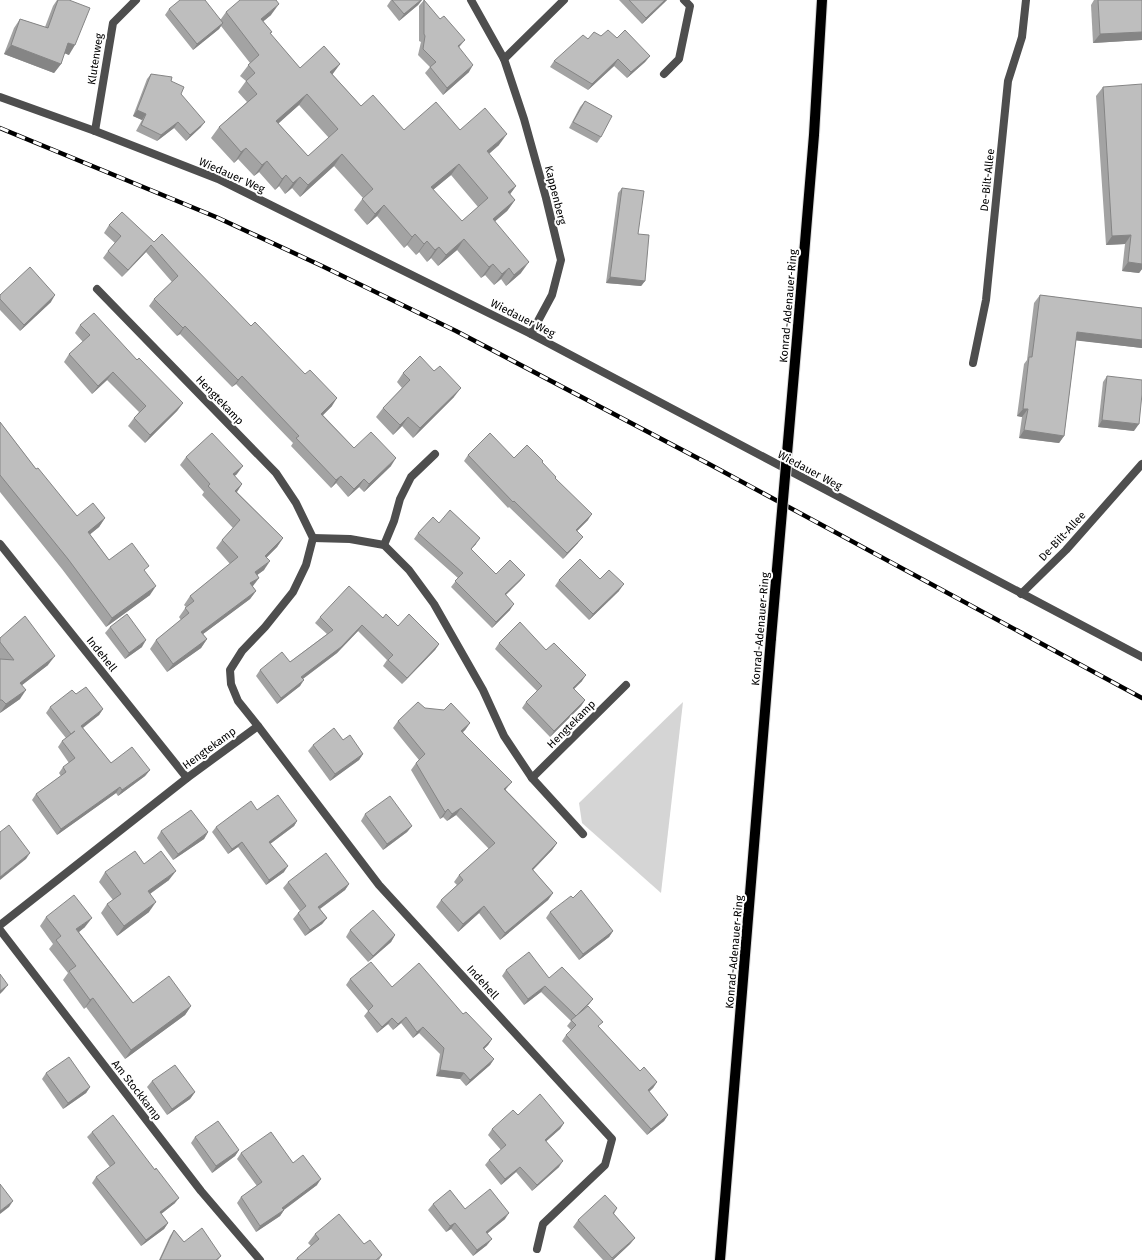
<svg xmlns="http://www.w3.org/2000/svg" width="1142" height="1260" viewBox="0 0 1142 1260" font-family="'Fira Sans',sans-serif">
	<rect width="100%" height="100%" fill="#fff"/>
	<path fill="#d5d5d5" d="M683 702 661 893 582 823 579 803Z"/>
	<g fill="none" stroke-linecap="round" stroke-linejoin="round">
		<g stroke="#dbdbdb" stroke-width="12">
			<g id="primary">
				<path d="M798 327 814 135 822 0"/>
				<path d="M720 1260 771 638"/>
			</g>
		</g>
		<g stroke="#4e4e4e" stroke-width="8">
			<path d="M664 74 679 59 690 6 684 0"/>
			<path d="M1021 594 1066 550 1142 464"/>
		</g>
		<g stroke="#4e4e4e" stroke-width="8">
			<path d="M471 0 504 59 524 119 546 198 561 260 552 295 531 334"/>
			<path d="M504 59 564 0"/>
			<path d="M0 97 95 131 218 179 531 334 1142 657"/>
			<path d="M95 131 113 23 136 0"/>
			<path d="M973 363 986 300 1008 81 1022 37 1026 0"/>
			<path d="M313 538 350 539 384 545 409 570 434 604 483 690 504 736 532 778 626 685"/>
			<path d="M0 544 187 778"/>
			<path d="M384 545 394 521 400 499 411 477 435 454"/>
			<path d="M258 726 379 885 612 1139 605 1165 543 1224 537 1249"/>
			<path d="M532 778 583 834"/>
			<path d="M0 925 187 778 258 726 238 701 231 684 230 670 242 651 265 627 293 592 306 565 313 538 296 503 276 473 97 289"/>
			<path d="M0 930 201 1191 260 1260"/>
		</g>
		<use href="#primary" stroke="#000" stroke-width="10"/>
		<g stroke="#000" stroke-width="4.5">
			<path id="rail" d="M0 128 216 217 322 266 456 331 709 464 1142 698"/>
		</g>
		<use href="#rail" stroke="#fff" stroke-width="3" stroke-dasharray="9" stroke-linecap="butt"/>
		<g stroke="#dbdbdb" stroke-width="12" stroke-linecap="butt">
			<path id="primary-bridge" d="M771 638 798 327"/>
		</g>
		<use href="#primary-bridge" stroke="#000" stroke-width="10"/>
	</g>
	<g fill="#a3a3a3" fill-rule="evenodd">
		<path d="M57 0H69V55L64 53 61 64 54 73 4 54 14 28 20 19 45 27 53 6Z"/>
		<path d="M391 0H422L418 5 399 21 387 6Z"/>
		<path d="M424 0 460 46 459 47 469 72 443 95 425 73 430 67 418 55 421 42 419 41V6Z"/>
		<path d="M619 0H667L642 24Z"/>
		<path d="M1094 0H1142V40L1093 43 1091 5Z"/>
		<path d="M169 9 221 19 226 12 271 15 263 21 272 32 270 34 300 68 340 64 332 74 361 106 404 130H460L499 145 489 154 516 186 510 194 515 200 507 211 495 221 521 273 506 286 501 279 494 285 485 275 481 278 457 250 438 266 431 258 427 262 419 252 416 255 407 245 404 248 377 216 367 225 354 210 363 198 334 166 300 197 292 188 285 194 279 186 275 190 259 172 254 176 238 159 234 163 211 138 219 127 247 102 238 92 246 81 240 76 250 63 221 26 219 29 193 50 165 15ZM299 105 329 138 308 156 278 123ZM451 175 478 207 462 221 433 190Z"/>
		<path d="M601 36 617 38 650 56 645 62 627 78 614 66 588 90 550 67 554 61 588 39Z"/>
		<path d="M151 74 171 81 181 94 201 127 186 141 174 128 157 141 136 131 142 120 133 116 147 79Z"/>
		<path d="M1103 87 1142 91V269L1139 273 1122 271 1125 244 1106 245 1096 96Z"/>
		<path d="M585 101 601 137 597 143 569 128 580 107Z"/>
		<path d="M622 188 638 234 645 281 641 286 606 283 618 193Z"/>
		<path d="M109 225 154 242 251 326 332 406 323 415 354 448 391 466 364 492 359 487 348 497 336 483 331 488 291 446 293 443 236 384 232 387 180 334 177 336 149 306 154 299 172 282 146 252 122 277 103 258 108 251 115 243 104 233Z"/>
		<path d="M0 295 51 302 20 331 0 310Z"/>
		<path d="M1040 295 1142 308V348L1076 340 1064 436 1059 443 1019 438 1022 417 1017 416 1024 364 1027 360 1034 303Z"/>
		<path d="M80 325 137 360 183 403 177 411 145 443 128 426 134 418 139 412 107 380 92 394 64 362 69 354 83 342 75 333Z"/>
		<path d="M403 373 454 397 413 438 402 426 393 435 376 417 383 408 402 388 397 382Z"/>
		<path d="M1107 376 1134 431 1098 427 1103 382Z"/>
		<path d="M0 422 36 469 77 516 105 518 99 527 90 534 109 560 145 572 150 595 106 627 62 569 0 492Z"/>
		<path d="M468 455 514 458 542 462 555 478 588 520 577 531 578 543 563 559 509 507 508 508 464 461Z"/>
		<path d="M186 457 237 474 234 476 242 484 237 492 283 538 277 547 267 557 264 570 257 575 252 586 256 591 250 599 203 634 207 639 201 648 167 672 150 649 156 640 181 620 179 617 186 607 184 605 190 596 230 564 216 548 222 540 233 528 202 495 204 492 180 465Z"/>
		<path d="M418 533 476 544 471 549 496 574 525 575 520 581 506 595 510 610 492 628 451 587 458 578 414 539Z"/>
		<path d="M600 579 619 591 589 620 555 586 559 580Z"/>
		<path d="M320 617 383 618 398 626 439 644 435 650 402 684 383 666 387 660 358 631 337 653 303 679 300 686 277 704 256 676 260 670 290 662 327 634 315 623Z"/>
		<path d="M110 627 142 647 125 659 105 633Z"/>
		<path d="M0 638 48 665 22 685 20 699 0 713Z"/>
		<path d="M499 643 546 650 582 681 574 689 585 700 581 706 550 737 522 708 526 702 537 691 495 649Z"/>
		<path d="M76 694 103 709 99 715 83 728 111 763 150 770 145 776 118 796 116 793 57 835 32 800 36 794 61 776 59 773 63 767 69 763 58 747 62 741 66 738 46 713 50 707Z"/>
		<path d="M425 708 470 723 465 730 463 732 506 789V790L557 843 552 850 533 870 553 893 548 900 500 940 479 913 458 932 436 907 441 900 457 885 454 882 459 875 489 849 456 815 447 821 443 817 440 819 411 770 416 763 419 760 393 728 398 721Z"/>
		<path d="M343 740 363 754 359 760 330 781 308 751 313 745Z"/>
		<path d="M257 810 297 821 294 826 270 844 284 872 266 885 238 847 228 854 212 832 216 827Z"/>
		<path d="M365 814 412 826 407 832 383 850 361 821Z"/>
		<path d="M161 831 208 832 204 839 173 860 157 838Z"/>
		<path d="M144 864 169 880 150 894 149 912 117 936 101 913 107 904 113 900 99 882 105 872Z"/>
		<path d="M288 882 349 884 345 890 320 909 327 918 322 924 305 936 293 919 298 913 300 911 283 888Z"/>
		<path d="M573 898 613 931 609 937 579 960 546 918 550 912Z"/>
		<path d="M46 917 85 927 79 932 133 1003 191 1006 185 1015 125 1059 86 1007 84 1009 63 980 68 973 49 949 53 944 40 926Z"/>
		<path d="M350 930 395 935 391 942 368 962 346 937Z"/>
		<path d="M506 970 549 978 593 999 589 1004 583 1010 640 1071 657 1082 653 1088 649 1092 668 1115 664 1121 647 1135 562 1041 566 1035 571 1030 567 1026 571 1021 541 992 524 1005 502 976Z"/>
		<path d="M350 979 392 987 463 1014 492 1039 488 1045 484 1049 494 1059 490 1065 466 1086 460 1079 436 1076 440 1054 419 1033 413 1038 401 1023 393 1030 388 1024 377 1033 364 1016 368 1011 346 985Z"/>
		<path d="M46 1073 90 1087 86 1093 63 1109 42 1079Z"/>
		<path d="M152 1081 195 1092 190 1099 167 1115 147 1087Z"/>
		<path d="M518 1115 564 1123 560 1129 546 1141 559 1167 532 1191 516 1172 501 1185 485 1165 489 1160 501 1150 488 1135 492 1129Z"/>
		<path d="M92 1132 175 1203 161 1214 168 1223 164 1229 141 1246 92 1183 96 1177 110 1167 87 1137Z"/>
		<path d="M195 1137 239 1150 235 1156 212 1173 191 1143Z"/>
		<path d="M241 1153 293 1163 317 1185 284 1210 280 1216 256 1232 237 1203 241 1197 257 1186 237 1159Z"/>
		<path d="M433 1204 465 1209 505 1219 487 1233V1245L473 1256 451 1229 446 1232 428 1210Z"/>
		<path d="M617 1208 614 1214 635 1238 630 1244 613 1260H603L573 1227 578 1220Z"/>
		<path d="M174 1230 184 1242 221 1256 218 1260H159L170 1236Z"/>
		<path d="M315 1234 364 1244 382 1255 379 1260H295L297 1258 311 1246 308 1243Z"/>
	</g>
	<g fill="#858585">
		<path d="M421 0H422L418 5 399 21 404 14Z"/>
		<path d="M665 0H667L642 24 646 18Z"/>
		<path d="M279 4 271 15 253 30 261 19Z"/>
		<path d="M223 23 219 29 193 50 197 44Z"/>
		<path d="M1142 32V40L1093 43 1100 34Z"/>
		<path d="M465 40 460 46 453 52 458 46Z"/>
		<path d="M68 43 75 45 69 55 62 52Z"/>
		<path d="M11 45 61 64 54 73 4 54Z"/>
		<path d="M650 56 645 62 627 78 631 72Z"/>
		<path d="M618 59 614 66 588 90 592 84Z"/>
		<path d="M340 64 332 75 330 72Z"/>
		<path d="M473 65 469 72 443 95 447 88Z"/>
		<path d="M307 94 299 105 269 132 276 121Z"/>
		<path d="M137 110 146 114 142 120 133 116Z"/>
		<path d="M178 122 174 128 157 141 161 135Z"/>
		<path d="M205 122 201 127 186 141 190 135Z"/>
		<path d="M507 134 499 145 479 162 487 151Z"/>
		<path d="M246 148 238 159 234 163 241 152Z"/>
		<path d="M342 154 334 166 300 197 308 185Z"/>
		<path d="M267 161 259 172 254 176 262 165Z"/>
		<path d="M459 164 451 175 423 198 431 187Z"/>
		<path d="M286 175 279 186 275 190 282 179Z"/>
		<path d="M300 177 292 188 285 194 293 183Z"/>
		<path d="M516 186 508 197V192Z"/>
		<path d="M515 200 507 211 485 230 493 219Z"/>
		<path d="M384 205 377 216 367 225 375 214Z"/>
		<path d="M415 234 407 245 404 248 412 237Z"/>
		<path d="M1131 235 1125 244 1106 245 1112 236Z"/>
		<path d="M464 239 457 250 438 266 446 255Z"/>
		<path d="M427 241 419 252 416 255 424 244Z"/>
		<path d="M151 245 146 252 122 277 128 270Z"/>
		<path d="M439 247 431 258 427 262 435 250Z"/>
		<path d="M529 262 521 273 506 286 514 275Z"/>
		<path d="M1128 262 1142 264V269L1139 273 1122 271Z"/>
		<path d="M493 264 485 275 481 278 489 267Z"/>
		<path d="M509 268 501 279 494 285 502 274Z"/>
		<path d="M610 277 645 281 641 286 606 283Z"/>
		<path d="M55 295 51 302 20 331 24 325Z"/>
		<path d="M185 326 180 334 177 336 183 328Z"/>
		<path d="M1077 332 1142 340V348L1072 340Z"/>
		<path d="M113 372 107 380 92 394 98 386Z"/>
		<path d="M242 376 236 384 232 387 238 380Z"/>
		<path d="M461 388 454 397 413 438 420 428Z"/>
		<path d="M337 398 332 406 316 422 321 414Z"/>
		<path d="M183 403 177 411 145 443 150 435Z"/>
		<path d="M1023 409H1028L1022 417 1017 416Z"/>
		<path d="M408 417 402 426 393 435 400 425Z"/>
		<path d="M1102 420 1139 424 1134 431 1098 427Z"/>
		<path d="M1024 430 1064 436 1059 443 1019 438Z"/>
		<path d="M396 458 391 466 364 492 369 484Z"/>
		<path d="M243 466 237 474 227 483 233 474Z"/>
		<path d="M341 476 336 483 331 488 336 480Z"/>
		<path d="M364 479 359 487 348 497 354 489Z"/>
		<path d="M242 484 236 493 235 491Z"/>
		<path d="M592 514 588 520 572 536 576 530Z"/>
		<path d="M105 518 99 527 82 541 88 532Z"/>
		<path d="M583 537 578 543 563 559 567 553Z"/>
		<path d="M283 538 277 547 260 564 265 556Z"/>
		<path d="M480 538 476 544 466 555 471 549Z"/>
		<path d="M270 561 264 570 249 581 255 572Z"/>
		<path d="M525 575 520 581 500 600 505 594Z"/>
		<path d="M259 578 253 586 244 592 250 583Z"/>
		<path d="M624 584 619 591 589 620 593 614Z"/>
		<path d="M156 586 150 595 106 627 112 618Z"/>
		<path d="M256 591 250 599 195 640 201 632Z"/>
		<path d="M514 604 510 610 492 628 496 622Z"/>
		<path d="M362 625 358 631 337 653 297 683 301 677Z"/>
		<path d="M207 639 201 648 167 672 173 664Z"/>
		<path d="M146 640 142 647 125 659 129 653Z"/>
		<path d="M439 644 435 650 402 684 407 678Z"/>
		<path d="M55 656 48 665 13 692 20 683Z"/>
		<path d="M586 675 582 681 569 694 573 688Z"/>
		<path d="M304 680 300 686 277 704 281 698Z"/>
		<path d="M26 690 20 699 0 713 6 704Z"/>
		<path d="M585 700 581 706 550 737 554 731Z"/>
		<path d="M103 709 99 715 77 732 81 726Z"/>
		<path d="M470 723 465 730 456 738 461 731Z"/>
		<path d="M363 754 359 760 330 781 335 774Z"/>
		<path d="M150 770 145 776 118 796 122 790Z"/>
		<path d="M512 782 506 789 499 796 504 789Z"/>
		<path d="M120 787 116 793 57 835 61 829Z"/>
		<path d="M461 808 456 815 447 821 452 814Z"/>
		<path d="M448 809 443 817 440 819 445 812Z"/>
		<path d="M297 821 294 826 266 847 269 842Z"/>
		<path d="M412 826 407 832 383 850 387 844Z"/>
		<path d="M208 832 204 839 173 860 178 854Z"/>
		<path d="M242 842 238 847 228 854 232 849Z"/>
		<path d="M557 843 552 850 527 876 532 869Z"/>
		<path d="M30 853 26 859 0 880V877Z"/>
		<path d="M288 866 284 872 266 885 269 880Z"/>
		<path d="M176 871 169 880 141 900 148 891Z"/>
		<path d="M349 884 345 890 314 913 318 907Z"/>
		<path d="M553 893 548 900 500 940 505 933Z"/>
		<path d="M156 902 149 912 117 936 124 926Z"/>
		<path d="M484 906 479 913 458 932 463 924Z"/>
		<path d="M92 918 85 927 70 939 76 929Z"/>
		<path d="M327 918 322 924 305 936 310 930Z"/>
		<path d="M613 931 609 937 579 960 583 954Z"/>
		<path d="M395 935 391 942 368 962 373 956Z"/>
		<path d="M8 985 3 991 0 994V991Z"/>
		<path d="M545 986 541 992 524 1005 528 999Z"/>
		<path d="M93 998 86 1007 84 1009 90 1000Z"/>
		<path d="M593 999 589 1004 572 1021 576 1016Z"/>
		<path d="M191 1006 185 1015 125 1059 131 1050Z"/>
		<path d="M406 1017 401 1023 393 1030 398 1024Z"/>
		<path d="M392 1018 388 1024 377 1033 382 1027Z"/>
		<path d="M423 1027 419 1033 413 1038 417 1032Z"/>
		<path d="M492 1039 488 1045 479 1054 483 1048Z"/>
		<path d="M494 1059 490 1065 466 1086 470 1080Z"/>
		<path d="M440 1070 464 1073 460 1079 436 1076Z"/>
		<path d="M657 1082 653 1088 644 1096 648 1090Z"/>
		<path d="M90 1087 86 1093 63 1109 68 1103Z"/>
		<path d="M195 1092 190 1099 167 1115 172 1109Z"/>
		<path d="M668 1115 664 1121 647 1135 651 1129Z"/>
		<path d="M564 1123 560 1129 541 1146 545 1140Z"/>
		<path d="M239 1150 235 1156 212 1173 216 1166Z"/>
		<path d="M563 1161 559 1167 532 1191 537 1185Z"/>
		<path d="M520 1167 516 1172 501 1185 505 1179Z"/>
		<path d="M321 1179 317 1185 282 1211 284 1210 280 1216 256 1232 260 1226 282 1208Z"/>
		<path d="M179 1198 175 1203 156 1218 160 1212Z"/>
		<path d="M13 1201 9 1207 0 1214V1211Z"/>
		<path d="M509 1213 505 1219 482 1238 486 1232Z"/>
		<path d="M168 1223 164 1229 141 1246 146 1240Z"/>
		<path d="M455 1223 451 1229 446 1232 450 1226Z"/>
		<path d="M635 1238 630 1244 613 1260H611Z"/>
		<path d="M492 1239 487 1245 473 1256 477 1250Z"/>
	</g>
	<g fill="#bebebe" stroke="#858585" fill-rule="evenodd">
		<path d="M58 0H69L90 8 75 45 68 43 61 64 11 45 20 19 48 28Z"/>
		<path d="M180 0H205L223 23 197 44 169 9Z"/>
		<path d="M240 0H276L279 4 261 19 272 32 270 33 300 68 324 46 340 64 330 72 361 106 373 95 404 130 436 102 460 130 485 108 507 134 487 151 516 186 508 192 515 200 493 219 529 262 514 275 509 268 502 274 493 264 489 267 464 239 446 255 439 247 435 250 427 241 424 244 415 234 412 237 384 205 375 214 362 199 373 189 342 154 308 185 300 177 293 183 286 175 282 179 267 161 262 165 246 148 241 152 219 127 257 94 246 81 255 73 248 65 259 55 226 12ZM307 94 338 129 308 156 276 121ZM459 164 488 198 462 221 431 187Z"/>
		<path d="M392 0H421L404 14Z"/>
		<path d="M424 0 440 19 444 16 465 40 458 46 473 65 447 88 430 67 436 62 423 49 425 36 424 34Z"/>
		<path d="M629 0H665L646 18Z"/>
		<path d="M1098 0H1142V32L1100 34Z"/>
		<path d="M608 30 617 38 625 30 650 56 631 72 618 59 592 84 554 61 583 35 588 39 594 32 601 36Z"/>
		<path d="M151 74 172 77 171 81 184 87 181 94 205 122 190 135 178 122 161 135 141 125 146 114 137 110Z"/>
		<path d="M1142 84V264L1128 262 1131 235 1112 236 1103 87Z"/>
		<path d="M585 101 612 116 601 137 573 122Z"/>
		<path d="M622 188 644 191 638 234 649 235 645 281 610 277Z"/>
		<path d="M122 212 154 242 162 234 251 326 255 322 305 374 310 370 337 398 321 414 354 448 371 432 396 458 369 484 364 479 354 489 341 476 336 480 296 438 299 436 242 376 238 380 185 326 183 328 154 299 178 276 151 245 128 270 108 251 121 236 109 225Z"/>
		<path d="M30 267 55 295 24 325 0 299V295Z"/>
		<path d="M1040 295 1142 308V340L1077 332 1064 436 1024 430 1028 409H1023L1029 357H1032Z"/>
		<path d="M94 313 137 360 139 358 183 403 150 435 134 418 146 406 113 372 98 386 69 354 90 335 80 325Z"/>
		<path d="M420 356 434 371 440 366 461 388 420 428 408 417 400 425 383 408 410 380 403 373Z"/>
		<path d="M1107 376 1142 380V394L1139 424 1102 420Z"/>
		<path d="M0 422 36 469 38 468 77 516 93 503 105 518 88 532 109 560 132 543 149 566 144 570 156 586 112 618 68 559 0 475Z"/>
		<path d="M212 433 243 466 233 474 242 484 235 491 283 538 265 556 270 561 255 572 259 578 250 583 256 591 201 632 207 639 173 664 156 640 189 613 185 608 194 601 190 596 238 557 222 540 240 520 208 486 210 484 186 457Z"/>
		<path d="M490 433 514 458 527 445 543 461 542 462 556 477 555 478 592 514 576 530 583 537 567 553 514 501 513 502 468 455Z"/>
		<path d="M450 510 480 538 471 549 496 574 510 560 525 575 505 594 514 604 496 622 455 581 463 573 418 533 433 517 439 523Z"/>
		<path d="M580 559 600 579 609 570 624 584 593 614 559 580Z"/>
		<path d="M349 586 383 618 386 614 398 626 409 614 439 644 407 678 388 660 393 655 362 625 341 647 301 677 304 680 281 698 260 670 282 652 290 662 333 630 320 617Z"/>
		<path d="M127 614 146 640 129 653 110 627Z"/>
		<path d="M25 616 55 656 20 683 26 690 6 704 2 700H0V659L14 660 0 642V638Z"/>
		<path d="M520 622 546 650 554 643 586 675 573 688 585 700 554 731 526 702 542 686 499 643Z"/>
		<path d="M86 687 103 709 81 726 111 763 132 747 150 770 122 790 120 787 61 829 36 794 66 772 63 767 75 758 62 741 75 731 71 734 50 707 72 690 76 694Z"/>
		<path d="M418 702 425 708 444 710 451 703 470 723 461 731 512 782 504 789 557 843 532 869 553 893 505 933 484 906 463 924 441 900 463 880 459 875 495 843 461 808 452 814 448 809 445 812 416 763 425 754 398 721Z"/>
		<path d="M334 728 343 740 350 735 363 754 335 774 313 745Z"/>
		<path d="M278 795 297 821 269 842 288 866 269 880 242 842 232 849 216 827 251 801 257 810Z"/>
		<path d="M390 796 412 826 387 844 365 814Z"/>
		<path d="M191 810 208 832 178 854 161 831Z"/>
		<path d="M9 825 30 853 0 877V832Z"/>
		<path d="M135 851 144 864 161 851 176 871 148 891 156 902 124 926 107 904 121 894 105 872Z"/>
		<path d="M326 853 349 884 318 907 327 918 310 930 298 913 306 906 288 882Z"/>
		<path d="M581 890 613 931 583 954 550 912 571 896 573 898Z"/>
		<path d="M74 895 92 918 76 929 133 1003 169 976 191 1006 131 1050 93 998 90 1000 69 971 76 966 56 940 61 936 46 917Z"/>
		<path d="M373 910 395 935 373 956 350 930Z"/>
		<path d="M529 952 549 978 562 967 593 999 576 1016 545 986 528 999 506 970Z"/>
		<path d="M371 962 392 987 419 963 463 1014 466 1012 492 1039 483 1048 494 1059 470 1080 464 1073 440 1070 444 1048 423 1027 417 1032 406 1017 398 1024 392 1018 382 1027 368 1011 373 1006 350 979Z"/>
		<path d="M0 974 8 985 0 991Z"/>
		<path d="M588 1006 603 1022 598 1026 640 1071 644 1067 657 1082 648 1090 668 1115 651 1129 566 1035 576 1025 571 1020Z"/>
		<path d="M69 1057 90 1087 68 1103 46 1073Z"/>
		<path d="M175 1065 195 1092 172 1109 152 1081Z"/>
		<path d="M540 1094 564 1123 545 1140 563 1161 537 1185 520 1167 505 1179 489 1160 506 1145 492 1129 513 1110 518 1115Z"/>
		<path d="M113 1115 155 1170 156 1168 179 1198 160 1212 168 1223 146 1240 96 1177 115 1163 92 1132Z"/>
		<path d="M218 1121 239 1150 216 1166 195 1137Z"/>
		<path d="M271 1132 293 1163 303 1155 321 1179 282 1208 284 1210 260 1226 241 1197 262 1182 241 1153Z"/>
		<path d="M0 1184 13 1201 0 1211Z"/>
		<path d="M490 1189 509 1213 486 1232 492 1239 477 1250 455 1223 450 1226 433 1204 450 1190 465 1209Z"/>
		<path d="M605 1195 617 1208 613 1213 635 1238 612 1258 578 1220Z"/>
		<path d="M339 1214 364 1244 370 1240 382 1255 376 1260H299L297 1258 319 1239 315 1234Z"/>
		<path d="M202 1228 221 1256 216 1260H160L174 1230 184 1242Z"/>
	</g>
	<g text-anchor="middle" stroke-width="4" stroke-linejoin="round" paint-order="stroke">
		<g font-size="11" fill="#000" stroke="#fff">
			<text transform="translate(95 59) rotate(-81)" y="4">Klutenweg</text>
			<text transform="translate(232 175) rotate(24)" y="4">Wiedauer Weg</text>
			<text transform="translate(987 180) rotate(-84)" y="4">De-Bilt-Allee</text>
			<text transform="translate(556 195) rotate(76)" y="4">Kappenberg</text>
			<text transform="translate(788 306) rotate(-85)" y="4">Konrad-Adenauer-Ring</text>
			<text transform="translate(523 318) rotate(27)" y="4">Wiedauer Weg</text>
			<text transform="translate(220 400) rotate(46)" y="4">Hengtekamp</text>
			<text transform="translate(810 470) rotate(28)" y="4">Wiedauer Weg</text>
			<text transform="translate(1062 536) rotate(-47)" y="4">De-Bilt-Allee</text>
			<text transform="translate(760 629) rotate(-85)" y="4">Konrad-Adenauer-Ring</text>
			<text transform="translate(102 654) rotate(51)" y="4">Indehell</text>
			<text transform="translate(571 724) rotate(-45)" y="4">Hengtekamp</text>
			<text transform="translate(209 748) rotate(-36)" y="4">Hengtekamp</text>
			<text transform="translate(734 952) rotate(-85)" y="4">Konrad-Adenauer-Ring</text>
			<text transform="translate(483 982) rotate(48)" y="4">Indehell</text>
			<text transform="translate(137 1090) rotate(52)" y="4">Am Stockkamp</text>
		</g>
	</g>
</svg>
